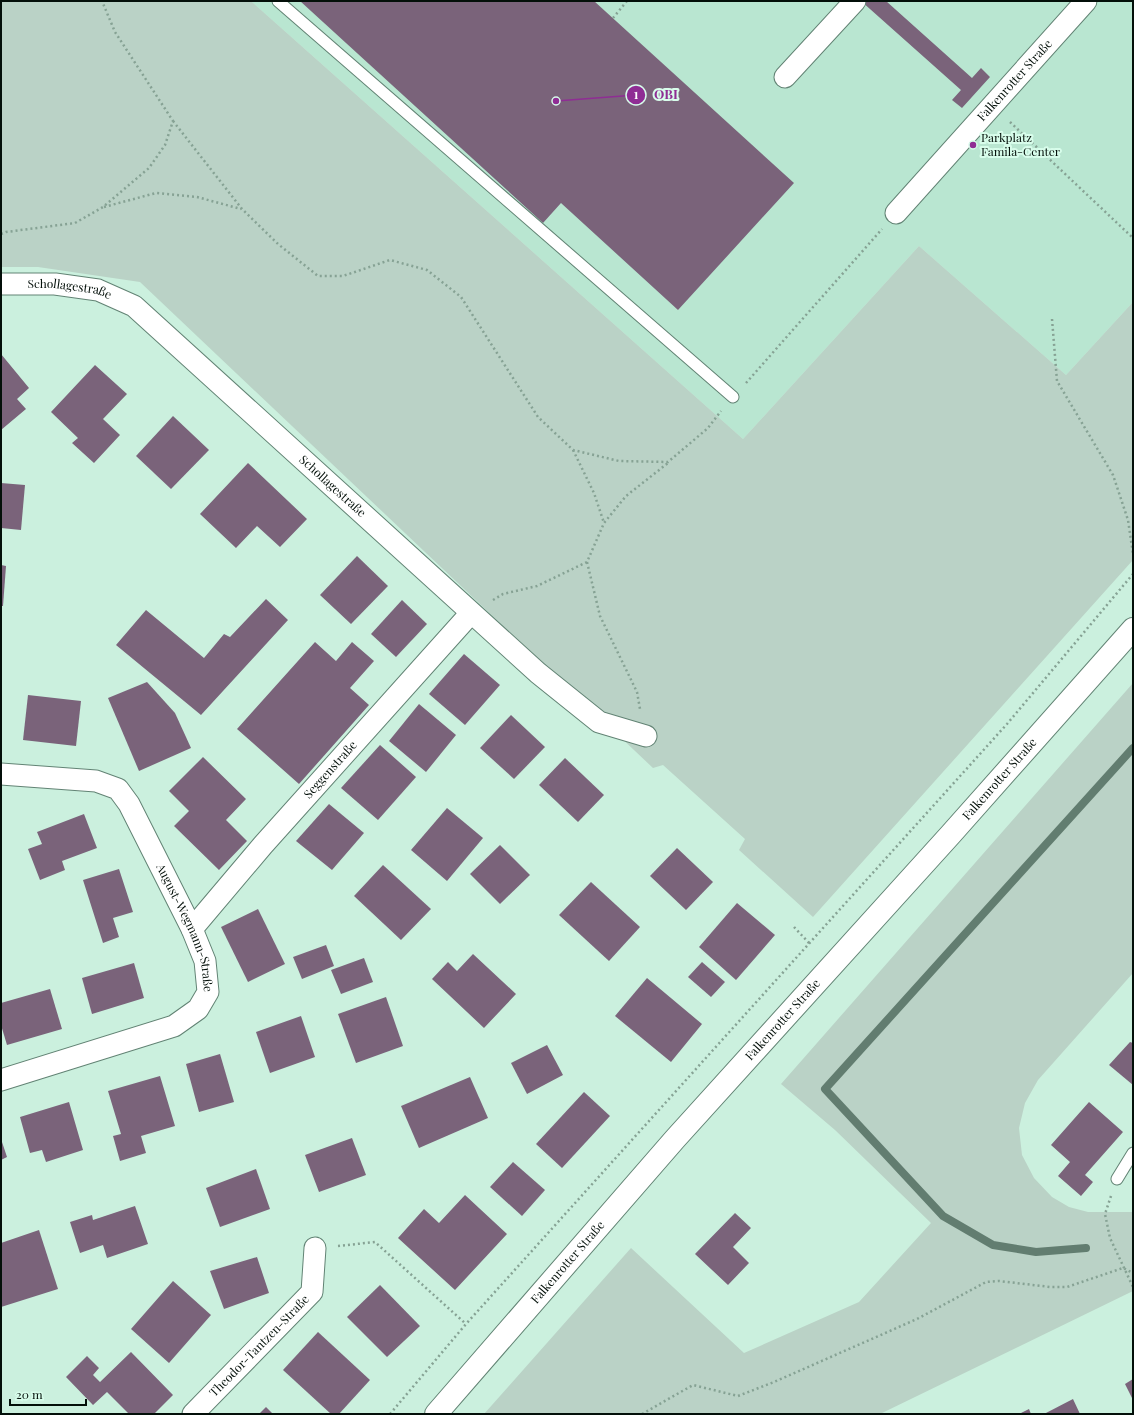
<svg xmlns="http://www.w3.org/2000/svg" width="1134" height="1415" viewBox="0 0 1134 1415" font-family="'Playfair Display',serif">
	<rect width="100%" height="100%" fill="#cbf0de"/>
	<path fill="#b9e6d1" d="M251 1H1133V302L1066 375 919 246 743 439Z"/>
	<g fill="#bad2c6">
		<path d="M1 1H251L743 439 919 246 1066 375 1133 302V560L813 917 739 850 745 839 663 765 653 768 140 282 38 267H1Z"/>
		<path d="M1133 683V973L1038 1080 1025 1103 1019 1128 1022 1155 1034 1178 1052 1197 1069 1207 1088 1212H1133V1291L880 1414H484L631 1248 744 1353 859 1302 931 1223 835 1130 781 1084Z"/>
	</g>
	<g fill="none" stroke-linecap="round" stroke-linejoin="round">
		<path stroke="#627d70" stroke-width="8" d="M1086 1248 1036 1252 993 1245 943 1216 825 1089 1133 748"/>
	</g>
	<g fill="#7a637a">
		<path d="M300 1H594L794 183 678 310 561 203 543 223Z"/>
		<path d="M861 1H886L972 78 981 68 990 77 962 108 952 100 961 90Z"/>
		<path d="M1 354 29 388 17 399 26 409 1 430Z"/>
		<path d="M95 365 127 394 103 419 120 435 94 463 72 443 78 438 51 412Z"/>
		<path d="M173 416 209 450 171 489 136 456Z"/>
		<path d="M248 463 307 519 280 547 257 526 236 548 200 514Z"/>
		<path d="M1 483 25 485 21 530 1 528Z"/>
		<path d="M357 556 388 586 351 624 320 595Z"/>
		<path d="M1 565 6 566 3 606H1Z"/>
		<path d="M266 599 288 620 201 715 116 645 146 610 204 658 224 634 230 637Z"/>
		<path d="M402 600 427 624 396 657 371 634Z"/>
		<path d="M315 642 336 661 352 642 374 661 350 688 369 705 299 784 237 729Z"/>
		<path d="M464 654 500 685 465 725 429 694Z"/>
		<path d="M147 682 175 713 191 748 139 771 108 698Z"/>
		<path d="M28 695 81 701 76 746 23 740Z"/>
		<path d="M419 704 456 735 426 772 389 741Z"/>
		<path d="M511 715 545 747 514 779 480 748Z"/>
		<path d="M380 745 416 777 378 820 341 788Z"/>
		<path d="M203 757 246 799 226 820 247 841 219 870 174 826 189 811 169 791Z"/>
		<path d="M565 758 604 795 578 822 539 785Z"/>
		<path d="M329 804 364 833 332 870 296 841Z"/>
		<path d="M447 808 483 838 447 881 411 850Z"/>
		<path d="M84 814 97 848 62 861 65 870 40 880 28 849 42 844 37 832Z"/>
		<path d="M500 845 530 875 500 904 470 874Z"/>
		<path d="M677 848 713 882 686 910 650 876Z"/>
		<path d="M383 865 431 909 401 940 354 896Z"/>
		<path d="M119 869 133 912 113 918 119 937 103 943 83 880Z"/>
		<path d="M591 882 640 927 609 961 559 915Z"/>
		<path d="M737 903 775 935 736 980 699 947Z"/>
		<path d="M258 909 285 964 248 982 221 927Z"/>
		<path d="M326 945 334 966 302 979 293 957Z"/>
		<path d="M473 954 516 994 484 1028 432 979 448 962 457 971Z"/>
		<path d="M364 958 373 982 341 994 331 970Z"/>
		<path d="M702 962 725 982 711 997 688 977Z"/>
		<path d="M134 963 144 998 92 1014 82 978Z"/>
		<path d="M647 978 702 1024 671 1062 615 1016Z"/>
		<path d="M50 989 62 1029 7 1045 1 1025V1003Z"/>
		<path d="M386 997 403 1046 356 1063 338 1014Z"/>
		<path d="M301 1016 315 1057 270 1073 256 1032Z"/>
		<path d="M1130 1042 1133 1043V1085L1109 1065Z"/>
		<path d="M547 1045 563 1075 527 1094 511 1063Z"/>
		<path d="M220 1054 234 1102 199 1112 186 1064Z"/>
		<path d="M160 1076 175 1126 141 1136 146 1153 120 1161 113 1136 121 1134 108 1091Z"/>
		<path d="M470 1077 488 1118 419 1148 401 1106Z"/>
		<path d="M584 1092 610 1116 562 1168 536 1144Z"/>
		<path d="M69 1102 83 1150 46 1162 42 1150 30 1153 20 1117Z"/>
		<path d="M1089 1102 1123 1132 1085 1175 1093 1182 1081 1196 1058 1176 1070 1162 1051 1145Z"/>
		<path d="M352 1138 366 1175 319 1192 305 1155Z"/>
		<path d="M1 1139 7 1157 1 1160Z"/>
		<path d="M513 1162 545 1190 522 1216 490 1187Z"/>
		<path d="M256 1169 270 1209 220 1227 206 1188Z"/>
		<path d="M465 1195 507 1234 455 1290 398 1238 424 1209 439 1223Z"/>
		<path d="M135 1206 148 1244 107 1258 103 1245 80 1253 70 1222 92 1215 93 1220Z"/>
		<path d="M735 1213 751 1228 733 1247 749 1263 728 1285 695 1254Z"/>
		<path d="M39 1230 58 1289 1 1307V1243Z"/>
		<path d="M257 1257 269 1293 224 1309 210 1271Z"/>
		<path d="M173 1281 211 1315 169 1363 131 1329Z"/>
		<path d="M380 1285 420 1326 387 1357 347 1317Z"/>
		<path d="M318 1332 370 1380 339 1414H331L283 1370Z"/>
		<path d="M131 1352 173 1395 154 1414H129L107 1392 93 1405 66 1377 87 1356 99 1368 93 1375 100 1382Z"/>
		<path d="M1133 1379V1400L1125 1384Z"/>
		<path d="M1073 1399 1080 1414H1044Z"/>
		<path d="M266 1407 273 1414H259Z"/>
		<path d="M1029 1409 1031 1414H1019Z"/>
	</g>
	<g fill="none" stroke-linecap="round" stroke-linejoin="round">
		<g stroke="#628374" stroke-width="13">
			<g id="service">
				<path d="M278 1 733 397"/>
				<path d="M1117 1179 1133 1153"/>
			</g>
		</g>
		<g stroke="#628374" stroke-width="23">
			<g id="minor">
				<path d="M785 77 855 1"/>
				<path id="s1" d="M896 213 1086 1"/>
				<path id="s2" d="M1 284H55L98 290 134 306 538 673 599 722 646 736"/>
				<path id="s3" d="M1 774 96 781 118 789 129 804 192 929 205 961 208 992 198 1009 174 1026 1 1080"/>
				<path id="s4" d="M192 929 263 845 471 613"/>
				<path id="s5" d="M193 1414 312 1292 315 1248"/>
			</g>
		</g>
		<g stroke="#628374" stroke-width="24">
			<g id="secondary">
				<path id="s6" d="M436 1414 675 1139 951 834 1133 629"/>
			</g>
		</g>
		<g stroke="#86a294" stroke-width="2.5" stroke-dasharray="2 3" stroke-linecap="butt">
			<path d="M613 18 627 1"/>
			<path d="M173 121 242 209 278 244 318 276H343L390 260 427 270 461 297 538 417 573 450 619 461 668 462 708 428 721 411"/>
			<path d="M1010 122 1133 238"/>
			<path d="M104 207 156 193 197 197 241 209"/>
			<path d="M1 234 6 232 75 223 103 207 149 168 165 145 173 121 115 32 102 1"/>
			<path d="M1052 319 1057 381 1113 475 1128 520 1133 554"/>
			<path d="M746 383 882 229"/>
			<path d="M573 450 594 493 604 523"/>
			<path d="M587 562 600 616 637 692 640 709"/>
			<path d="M493 600 503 594 537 586 587 562 604 523 626 496 668 463"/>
			<path d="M794 927 810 944"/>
			<path d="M1111 1196 1105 1214 1110 1238 1133 1287"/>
			<path d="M338 1246 375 1242 466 1324"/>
			<path d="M390 1414 466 1324 1007 724 1133 574"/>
			<path d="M642 1414 693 1385 738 1396 774 1382 917 1319 986 1282 999 1281 1050 1287H1067L1123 1268 1133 1273"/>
		</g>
		<use href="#service" stroke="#fff" stroke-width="11"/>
		<use href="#minor" stroke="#fff" stroke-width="21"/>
		<use href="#secondary" stroke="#fff" stroke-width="22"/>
	</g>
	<circle fill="#8f2d94" stroke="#d8fdeb" stroke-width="1.5" cx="973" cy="145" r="4"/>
	<g text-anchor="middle" stroke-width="4" stroke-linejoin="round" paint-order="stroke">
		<g font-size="12" fill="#030f09" stroke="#d8fdeb">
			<text dy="4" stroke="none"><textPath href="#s1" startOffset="178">Falkenrotter Straße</textPath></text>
			<text dy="4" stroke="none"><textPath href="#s2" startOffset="69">Schollagestraße</textPath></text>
			<text dy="4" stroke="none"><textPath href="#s2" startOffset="405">Schollagestraße</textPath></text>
			<text dy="4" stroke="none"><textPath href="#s4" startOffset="211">Seggenstraße</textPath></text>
			<text dy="4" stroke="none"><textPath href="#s6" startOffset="849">Falkenrotter Straße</textPath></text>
			<text dy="4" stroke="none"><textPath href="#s3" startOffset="274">August-Wegmann-Straße</textPath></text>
			<text dy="4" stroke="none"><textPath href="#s6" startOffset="525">Falkenrotter Straße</textPath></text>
			<text dy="4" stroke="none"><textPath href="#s6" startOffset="201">Falkenrotter Straße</textPath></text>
			<text dy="4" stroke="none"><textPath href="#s5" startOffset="95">Theodor-Tantzen-Straße</textPath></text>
		</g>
		<g font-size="12" fill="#030f09" stroke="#d8fdeb" text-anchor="start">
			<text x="981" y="142">Parkplatz<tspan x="981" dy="14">Famila-Center</tspan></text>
		</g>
	</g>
	<path fill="none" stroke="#8f2d94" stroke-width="1.5" d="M556 101L636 95"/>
	<g fill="#8f2d94" stroke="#d8fdeb" stroke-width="1.5">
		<circle cx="556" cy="101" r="4"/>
		<circle cx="636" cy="95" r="10"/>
	</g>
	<g font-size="12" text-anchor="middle" font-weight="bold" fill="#fff">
		<text x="636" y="99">1</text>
	</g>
	<g font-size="13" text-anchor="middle" font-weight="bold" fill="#8f2d94" stroke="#d8fdeb" stroke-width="4" stroke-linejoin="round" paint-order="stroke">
		<text x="666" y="99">OBI</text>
	</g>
	<rect width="1134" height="1415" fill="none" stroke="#030f09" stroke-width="4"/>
	<path d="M10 1399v6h76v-6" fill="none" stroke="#030f09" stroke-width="2"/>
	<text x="16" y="1399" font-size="12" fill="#030f09" stroke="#d8fdeb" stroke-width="3" paint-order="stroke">20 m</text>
</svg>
